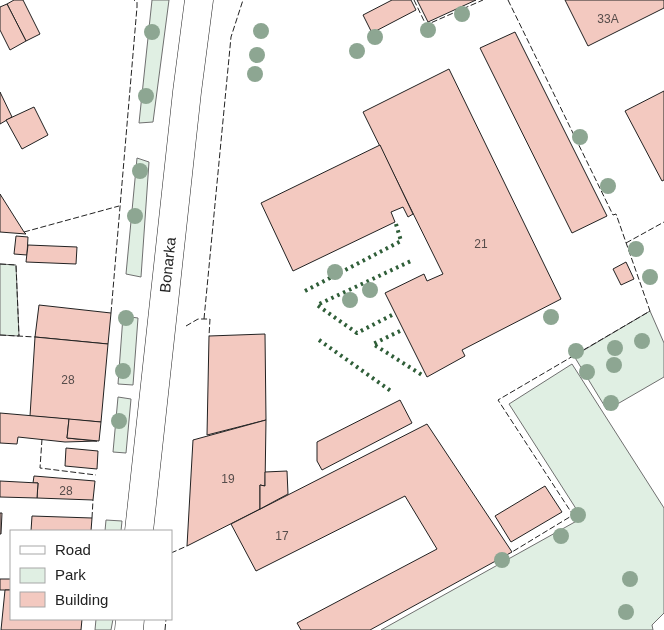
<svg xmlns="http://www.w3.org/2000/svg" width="664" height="630" viewBox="0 0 664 630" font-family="Helvetica,sans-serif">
	<rect width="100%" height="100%" fill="#fff"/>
	<g fill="#e0efe3" stroke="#6f6f6f">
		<path d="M152 0H169L153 122 139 123Z"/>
		<path d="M137 158 149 162 141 277 126 274Z"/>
		<path d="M0 264 16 265 19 336 0 335Z"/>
		<path d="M650 311 664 343V377L607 410 574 356Z"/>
		<path d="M123 316 138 318 133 385 118 384Z"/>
		<path d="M572 364 664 508V613L652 625 653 630H381L582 518 509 404Z"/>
		<path d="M118 397 131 399 126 453 113 452Z"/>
		<path d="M106 520 122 521 121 531H105Z"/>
		<path d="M96 619H113L111 630H95Z"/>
	</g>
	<g fill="#f3c9c0" stroke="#222">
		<path d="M14 0H23L40 34 26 41 7 4Z"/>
		<path d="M392 0H411L416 10 372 33 363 15Z"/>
		<path d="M417 0H476L428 22Z"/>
		<path d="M565 0H664V8L588 46Z"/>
		<path d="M7 4 26 41 10 50 0 30V7Z"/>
		<path d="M515 32 607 216 572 233 480 48Z"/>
		<path d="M449 69 561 299 462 350 465 356 427 377 385 293 424 274 427 281 443 274 363 112Z"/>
		<path d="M664 91V180L662 181 625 111Z"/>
		<path d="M0 92 12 117 0 124Z"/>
		<path d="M34 107 48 135 22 149 6 120Z"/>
		<path d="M380 145 413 214 408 217 403 207 391 212 395 222 293 271 261 203Z"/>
		<path d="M0 194 24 232 26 234 0 232Z"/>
		<path d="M16 236 28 237 27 255 14 254Z"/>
		<path d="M28 245 77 247 76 264 26 262Z"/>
		<path d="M626 262 634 279 621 285 613 269Z"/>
		<path d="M39 305 111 313 108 344 35 337Z"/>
		<path d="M265 334 266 420 207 435 209 336Z"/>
		<path d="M35 337 108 344 101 422 30 416Z"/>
		<path d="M400 400 412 423 322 470 317 461V442Z"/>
		<path d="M0 413 69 419 67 438 97 441 65 442 18 437 17 444 0 443Z"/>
		<path d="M69 419 101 422 99 441 67 438Z"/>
		<path d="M266 420 265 486 260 485V509L187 546 193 440Z"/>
		<path d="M427 424 512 552 370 630H301L297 623 437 549 405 496 256 571 231 524Z"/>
		<path d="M66 448 98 451 97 469 65 466Z"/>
		<path d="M287 471 288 494 260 509V485L265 486V472Z"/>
		<path d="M34 476 95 481 93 500 37 498 38 483H33Z"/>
		<path d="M0 481 38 483 37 498 0 497Z"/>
		<path d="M545 486 562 512 511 542 495 516Z"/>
		<path d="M0 513H2L1 534H0Z"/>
		<path d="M32 516 92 518 91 531H31Z"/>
		<rect x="0" y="579" width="11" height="11"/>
		<path d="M5 590H11V619H82L81 630H1Z"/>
	</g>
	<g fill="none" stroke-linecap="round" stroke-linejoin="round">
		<g stroke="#222" stroke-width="29">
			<g id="minor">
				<path d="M139 531 187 92 199 0"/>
				<path d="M129 630 130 619"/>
			</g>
		</g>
		<use href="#minor" stroke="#fff" stroke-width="28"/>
		<g stroke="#2f5e38" stroke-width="4" stroke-dasharray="2.5 4" stroke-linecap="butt">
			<path d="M305 291 401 241 396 224"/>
			<path d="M392 315 357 333 317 305 411 261"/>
			<path d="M400 331 373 344 422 375"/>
			<path d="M319 340 391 391"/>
		</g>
		<g stroke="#222" stroke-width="1" stroke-dasharray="6 2.5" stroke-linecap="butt">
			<path d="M414 0 426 25 483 0"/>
			<path d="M508 0 613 215 616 214 650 311 498 400 573 515 512 552"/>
			<path d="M24 232 119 206"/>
			<path d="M626 243 664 222"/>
			<path d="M0 264 16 265 19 336"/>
			<path d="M111 313 137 7V2L134 0"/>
			<path d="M204 319 231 37 243 0"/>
			<path d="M186 326 198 319H210L209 336"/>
			<path d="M0 335 35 337"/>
			<path d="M42 439 40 468 96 475"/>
			<path d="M92 518 93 500"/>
			<path d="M171 553 187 546"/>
			<path d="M165 630 166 619"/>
		</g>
	</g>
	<g fill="#8da692">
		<circle cx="462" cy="14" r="8"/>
		<circle cx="428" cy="30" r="8"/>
		<circle cx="261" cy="31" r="8"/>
		<circle cx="152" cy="32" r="8"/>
		<circle cx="375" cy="37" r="8"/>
		<circle cx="357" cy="51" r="8"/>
		<circle cx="257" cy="55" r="8"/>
		<circle cx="255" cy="74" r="8"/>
		<circle cx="146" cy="96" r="8"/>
		<circle cx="580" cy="137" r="8"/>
		<circle cx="140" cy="171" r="8"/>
		<circle cx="608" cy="186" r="8"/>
		<circle cx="135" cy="216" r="8"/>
		<circle cx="636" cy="249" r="8"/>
		<circle cx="335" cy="272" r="8"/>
		<circle cx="650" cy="277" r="8"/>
		<circle cx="370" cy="290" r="8"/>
		<circle cx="350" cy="300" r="8"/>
		<circle cx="551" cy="317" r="8"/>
		<circle cx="126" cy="318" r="8"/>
		<circle cx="642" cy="341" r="8"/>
		<circle cx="615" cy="348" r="8"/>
		<circle cx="576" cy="351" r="8"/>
		<circle cx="614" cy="365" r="8"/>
		<circle cx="123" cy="371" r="8"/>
		<circle cx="587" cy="372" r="8"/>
		<circle cx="611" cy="403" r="8"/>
		<circle cx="119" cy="421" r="8"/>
		<circle cx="578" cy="515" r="8"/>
		<circle cx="561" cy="536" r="8"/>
		<circle cx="502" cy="560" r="8"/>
		<circle cx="630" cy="579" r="8"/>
		<circle cx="626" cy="612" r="8"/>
	</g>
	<g text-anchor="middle" stroke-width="4" stroke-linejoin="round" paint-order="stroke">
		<g font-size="12" fill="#564c4a">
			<text x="608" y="23">33A</text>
			<text x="481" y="248">21</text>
			<text x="68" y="384">28</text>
			<text x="228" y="483">19</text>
			<text x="66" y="495">28</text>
			<text x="282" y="540">17</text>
		</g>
		<g font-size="15" fill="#222" stroke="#fff">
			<text transform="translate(168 265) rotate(-84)" y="5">Bonarka</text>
		</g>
	</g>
	<rect x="10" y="530" width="162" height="90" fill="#ffffff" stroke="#a7a7a7"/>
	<rect x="20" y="546" width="25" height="8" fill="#ffffff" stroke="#a7a7a7"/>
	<text x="55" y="555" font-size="15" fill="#222222">Road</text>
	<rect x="20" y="568" width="25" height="15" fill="#e0efe3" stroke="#a7a7a7"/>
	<text x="55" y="580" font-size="15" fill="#222222">Park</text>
	<rect x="20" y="592" width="25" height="15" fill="#f3c9c0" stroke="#a7a7a7"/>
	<text x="55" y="605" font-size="15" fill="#222222">Building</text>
</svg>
